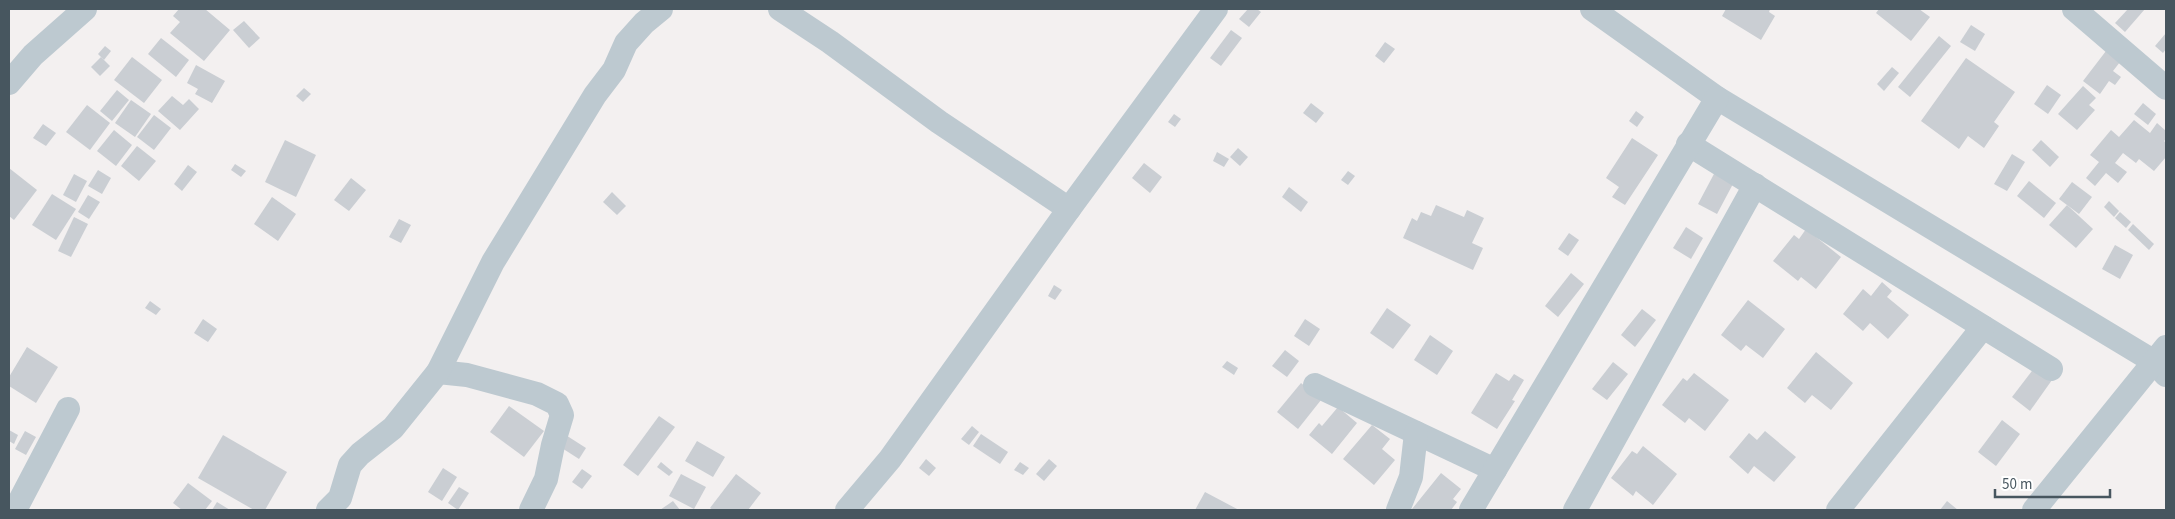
<svg xmlns="http://www.w3.org/2000/svg" width="2175" height="519" viewBox="0 0 2175 519" font-family="'Source Sans 3',sans-serif">
	<rect width="100%" height="100%" fill="#f3f0f0"/>
	<g fill="#caced3">
		<path d="M179 9H205L230 30 204 61 170 33 180 22 173 16Z"/>
		<path d="M1248 9H1257L1261 12 1249 27 1239 19Z"/>
		<path d="M1726 9H1770L1769 12 1775 16 1761 40 1722 16Z"/>
		<path d="M1879 9H1919L1930 17 1911 41 1876 13Z"/>
		<path d="M2128 9H2145L2125 32 2115 23Z"/>
		<path d="M244 21 260 38 249 48 233 30Z"/>
		<path d="M1971 25 1985 34 1975 51 1960 42Z"/>
		<path d="M1231 30 1242 38 1221 66 1210 58Z"/>
		<path d="M2166 33V49L2163 53 2155 46Z"/>
		<path d="M1939 36 1951 46 1910 97 1898 87Z"/>
		<path d="M161 38 189 60 176 77 148 54Z"/>
		<path d="M1385 42 1395 49 1384 63 1375 56Z"/>
		<path d="M105 46 111 51 104 60 98 54Z"/>
		<path d="M2106 51 2120 62 2113 71 2121 77 2115 85 2109 81 2100 94 2083 81Z"/>
		<path d="M101 57 110 66 100 76 91 67Z"/>
		<path d="M132 57 162 80 144 103 114 80Z"/>
		<path d="M1966 58 2015 92 1994 122 1999 126 1984 148 1968 136 1959 149 1921 121Z"/>
		<path d="M196 65 225 81 212 103 195 94 198 89 187 83Z"/>
		<path d="M1892 67 1899 73 1884 91 1877 84Z"/>
		<path d="M2047 85 2061 95 2048 114 2034 104Z"/>
		<path d="M2083 86 2096 98 2089 105 2095 110 2077 130 2058 114Z"/>
		<path d="M304 88 311 94 303 102 296 96Z"/>
		<path d="M117 90 129 100 112 121 100 111Z"/>
		<path d="M172 96 183 105 189 99 199 109 180 130 158 111Z"/>
		<path d="M131 100 151 114 135 137 115 123Z"/>
		<path d="M1311 103 1324 113 1316 123 1303 113Z"/>
		<path d="M2143 103 2156 114 2148 125 2134 114Z"/>
		<path d="M87 105 110 123 90 150 66 132Z"/>
		<path d="M1636 111 1644 117 1637 127 1629 121Z"/>
		<path d="M1174 114 1181 119 1175 127 1168 122Z"/>
		<path d="M154 115 171 128 154 150 137 137Z"/>
		<path d="M2134 120 2150 133 2157 123 2166 131V139L2164 141 2166 143V157L2154 171 2139 159 2136 163 2123 153 2115 163 2127 172 2118 183 2106 173 2095 186 2086 178 2099 162 2090 155 2111 130 2119 137Z"/>
		<path d="M43 124 56 133 46 146 33 138Z"/>
		<path d="M114 130 132 145 116 166 97 151Z"/>
		<path d="M1632 138 1658 155 1625 205 1612 197 1619 187 1606 178Z"/>
		<path d="M285 140 316 155 296 197 265 182Z"/>
		<path d="M2041 140 2059 157 2050 167 2032 150Z"/>
		<path d="M137 146 156 161 139 181 121 166Z"/>
		<path d="M1238 148 1248 157 1240 166 1230 157Z"/>
		<path d="M1217 152 1229 159 1224 167 1213 161Z"/>
		<path d="M2012 154 2025 162 2007 191 1994 184Z"/>
		<path d="M1144 163 1162 177 1150 193 1132 178Z"/>
		<path d="M235 164 246 171 241 177 231 170Z"/>
		<path d="M188 165 197 172 182 191 174 184Z"/>
		<path d="M9 168 37 190 14 220 9 216Z"/>
		<path d="M98 170 111 178 102 194 88 186Z"/>
		<path d="M1348 171 1355 176 1348 185 1341 180Z"/>
		<path d="M1715 172 1734 182 1717 214 1698 204Z"/>
		<path d="M74 174 87 181 76 202 63 195Z"/>
		<path d="M351 178 366 190 349 211 334 200Z"/>
		<path d="M2029 181 2056 203 2044 218 2017 196Z"/>
		<path d="M2072 182 2092 197 2079 214 2059 199Z"/>
		<path d="M1289 187 1308 202 1301 212 1282 197Z"/>
		<path d="M612 192 626 206 617 215 603 202Z"/>
		<path d="M52 194 76 209 56 240 32 225Z"/>
		<path d="M88 195 100 202 89 219 78 212Z"/>
		<path d="M272 197 296 214 278 241 254 224Z"/>
		<path d="M2109 201 2119 211 2114 217 2104 207Z"/>
		<path d="M1436 205 1464 217 1467 210 1484 218 1472 243 1483 248 1473 270 1403 238 1412 218 1417 221 1421 212 1431 216Z"/>
		<path d="M2067 205 2093 229 2076 248 2049 225Z"/>
		<path d="M2120 212 2131 222 2126 228 2115 218Z"/>
		<path d="M74 217 88 224 71 257 58 251Z"/>
		<path d="M399 219 411 225 401 243 389 237Z"/>
		<path d="M2133 224 2154 244 2149 250 2128 230Z"/>
		<path d="M1686 227 1703 238 1691 259 1673 248Z"/>
		<path d="M1806 229 1841 257 1816 289 1801 277 1798 281 1773 261 1794 235 1799 239Z"/>
		<path d="M1569 233 1579 240 1568 256 1558 249Z"/>
		<path d="M2115 245 2133 255 2120 279 2102 269Z"/>
		<path d="M1571 273 1584 284 1558 317 1545 306Z"/>
		<path d="M1882 282 1892 291 1887 297 1909 315 1888 339 1870 323 1863 331 1843 314 1863 289 1871 296Z"/>
		<path d="M1054 285 1062 290 1055 300 1048 296Z"/>
		<path d="M1748 300 1785 329 1763 358 1746 345 1741 351 1721 335Z"/>
		<path d="M150 301 161 309 156 315 145 308Z"/>
		<path d="M1387 308 1411 325 1393 349 1370 333Z"/>
		<path d="M1642 309 1656 320 1635 347 1621 335Z"/>
		<path d="M203 319 217 329 208 342 194 333Z"/>
		<path d="M1305 319 1320 329 1309 346 1294 336Z"/>
		<path d="M1430 335 1453 351 1437 375 1414 360Z"/>
		<path d="M27 347 58 367 36 403 9 386V377Z"/>
		<path d="M1285 350 1299 361 1287 377 1272 366Z"/>
		<path d="M1816 352 1853 383 1831 410 1812 395 1805 403 1787 388Z"/>
		<path d="M1227 361 1238 368 1234 375 1222 367Z"/>
		<path d="M1613 362 1628 374 1607 400 1592 389Z"/>
		<path d="M2035 367 2052 380 2030 411 2012 397Z"/>
		<path d="M1496 373 1509 381 1514 374 1524 380 1512 400 1515 401 1497 429 1471 413Z"/>
		<path d="M1694 373 1729 400 1705 431 1689 418 1685 423 1662 405 1683 378 1687 381Z"/>
		<path d="M1301 383 1321 400 1298 429 1277 412Z"/>
		<path d="M509 406 544 431 524 457 490 432Z"/>
		<path d="M1338 407 1357 423 1332 454 1309 435 1319 423 1322 426Z"/>
		<path d="M659 416 675 427 638 476 623 465Z"/>
		<path d="M2002 420 2020 434 1996 466 1978 452Z"/>
		<path d="M1372 425 1390 439 1382 449 1395 460 1374 485 1343 459Z"/>
		<path d="M972 426 979 432 969 445 961 439Z"/>
		<path d="M9 430 18 435 14 444 9 441Z"/>
		<path d="M25 431 36 437 26 455 15 449Z"/>
		<path d="M1765 431 1796 457 1774 482 1754 466 1748 474 1729 457 1749 433 1757 440Z"/>
		<path d="M561 432 586 448 579 459 554 443Z"/>
		<path d="M981 434 1008 452 1000 464 973 446Z"/>
		<path d="M223 435 287 472 265 510H254L198 478Z"/>
		<path d="M697 441 725 457 713 477 685 461Z"/>
		<path d="M1643 446 1677 474 1653 505 1636 491 1633 496 1611 478 1632 451 1637 454Z"/>
		<path d="M926 459 936 468 929 476 919 468Z"/>
		<path d="M1049 459 1057 466 1044 481 1036 474Z"/>
		<path d="M661 462 673 472 669 476 657 467Z"/>
		<path d="M1020 462 1029 468 1023 475 1014 470Z"/>
		<path d="M443 468 457 477 442 501 428 492Z"/>
		<path d="M582 469 592 476 582 489 572 482Z"/>
		<path d="M1441 473 1461 489 1453 499 1457 502 1451 510H1414L1412 509Z"/>
		<path d="M681 474 706 487 694 509 669 496Z"/>
		<path d="M736 474 761 493 748 510H713L710 508Z"/>
		<path d="M188 483 212 501 205 510H182L173 503Z"/>
		<path d="M459 487 469 493 458 510 448 503Z"/>
		<path d="M1205 492 1239 510H1195Z"/>
		<path d="M673 501 680 510H660Z"/>
		<path d="M1947 501 1958 510H1940Z"/>
		<path d="M217 502 230 510H212Z"/>
	</g>
	<g fill="none" stroke-linecap="round" stroke-linejoin="round">
		<g stroke="#bdc9d0" stroke-width="24">
			<path d="M780 9 830 42 939 122 1069 209"/>
			<path d="M1592 9 1717 98 2153 361 2166 375"/>
			<path d="M2074 9 2166 88"/>
			<path d="M9 83 33 55 85 9"/>
			<path d="M1688 144 2051 369"/>
			<path d="M438 372 467 375 537 394 557 404 562 415 553 445 546 479 531 510"/>
			<path d="M1315 385 1495 470"/>
			<path d="M15 510 68 409"/>
			<path d="M328 510 340 498 350 465 360 454 393 428 438 372 493 262 595 95 614 70 626 43 644 23 661 9"/>
			<path d="M847 510 890 459 1069 209 1216 9"/>
			<path d="M1398 510 1411 477 1416 433"/>
			<path d="M1471 510 1717 98"/>
			<path d="M1575 510 1755 185"/>
			<path d="M1838 510 1983 327"/>
			<path d="M2034 510 2166 347"/>
		</g>
	</g>
	<rect width="2175" height="519" fill="none" stroke="#47565f" stroke-width="20"/>
	<path d="M1995 489v8h115v-8" fill="none" stroke="#47565f" stroke-width="2.5"/>
	<text x="2002" y="489" font-size="15" fill="#47565f" stroke="#ffffff" stroke-width="4" paint-order="stroke">50 m</text>
</svg>
